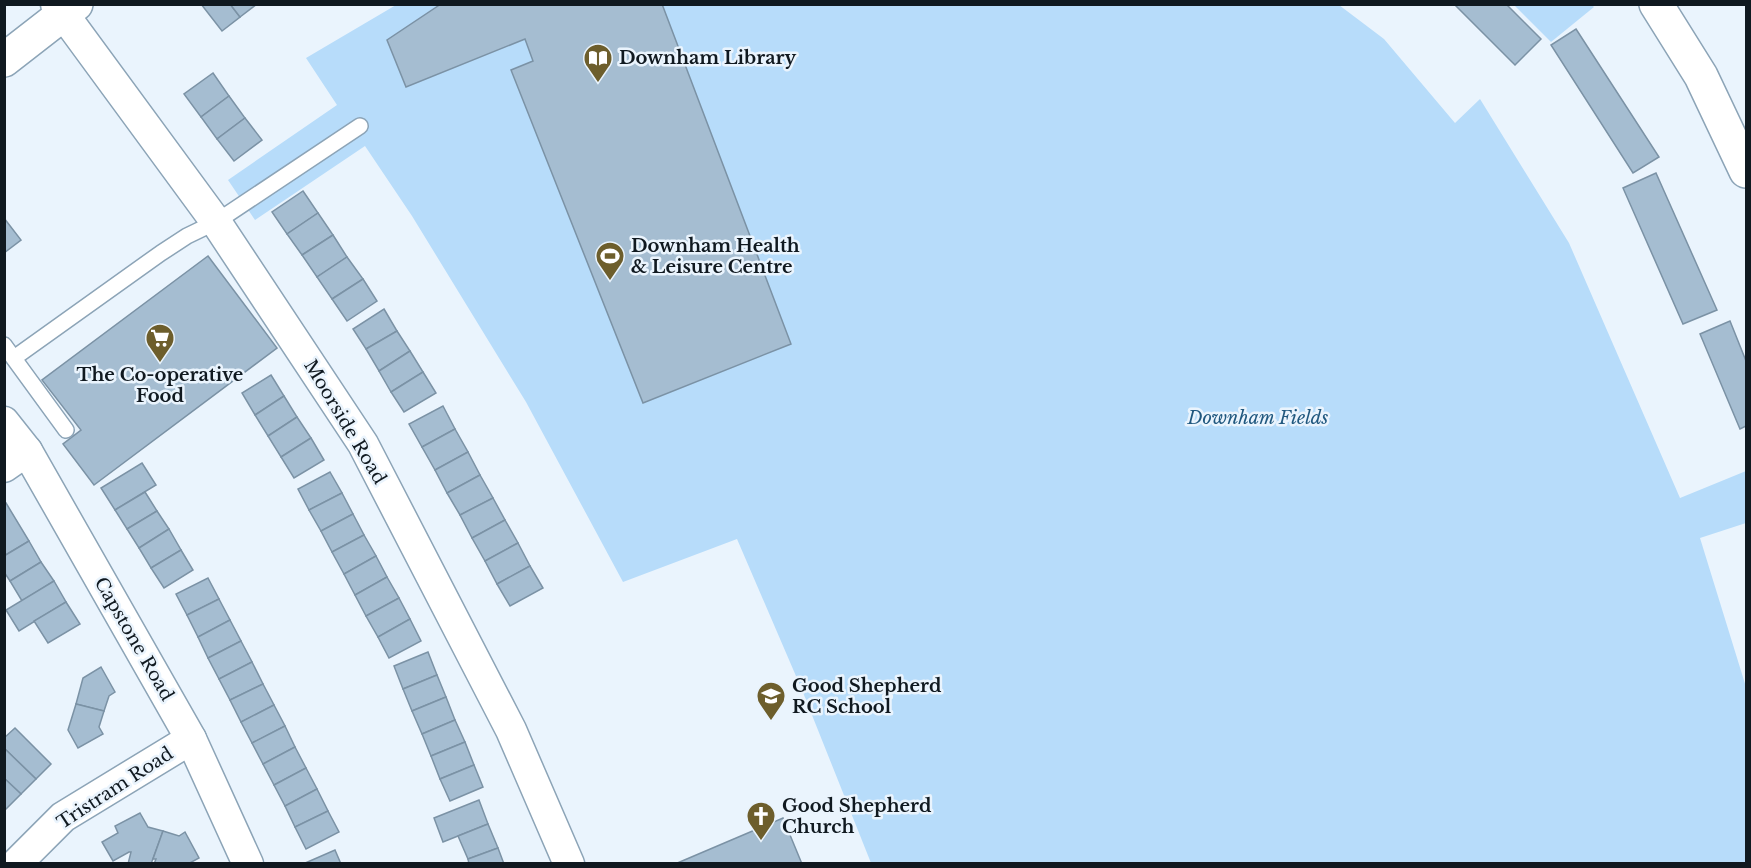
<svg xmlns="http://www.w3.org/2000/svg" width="1751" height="868" viewBox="0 0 1751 868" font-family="'Libre Baskerville',serif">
	<rect width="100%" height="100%" fill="#eaf4fd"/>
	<g fill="#b7dcfa">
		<path d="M396 5H1339L1384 39 1455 123 1480 99 1569 243 1680 498 1746 471V523L1700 538 1746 687V863H871L802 690 737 539 623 582 526 402 412 216 365 146 255 220 228 180 337 105 306 58Z"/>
		<path d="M1592 5 1594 7 1551 42 1514 5Z"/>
	</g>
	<g fill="#a5bdd1" stroke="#7b92a5" stroke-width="1.5">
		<path d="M201 4H230L240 17 222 31Z"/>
		<path d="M230 4H257L240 17Z"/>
		<path d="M441 4H662L791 344 643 403 511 70 533 61 525 39 406 87 387 40Z"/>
		<path d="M1454 4H1506L1541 39 1515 65Z"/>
		<path d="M1576 29 1659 157 1633 173 1551 45Z"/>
		<path d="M213 73 229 96 201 117 184 94Z"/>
		<path d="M229 96 245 118 217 139 201 117Z"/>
		<path d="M245 118 262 140 234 161 217 139Z"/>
		<path d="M1656 173 1717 310 1683 324 1623 188Z"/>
		<path d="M303 191 318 213 287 234 272 212Z"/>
		<path d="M318 213 333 235 302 255 287 234Z"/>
		<path d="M4 218 21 240 4 253Z"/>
		<path d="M333 235 347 257 317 277 302 255Z"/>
		<path d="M208 256 277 348 94 485 63 444 81 430 42 380Z"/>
		<path d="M347 257 363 279 332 299 317 277Z"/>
		<path d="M363 279 377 301 347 321 332 299Z"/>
		<path d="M384 309 397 331 366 349 353 329Z"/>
		<path d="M1730 321 1746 361V426L1740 429 1700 334Z"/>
		<path d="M397 331 410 351 379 371 366 349Z"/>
		<path d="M410 351 423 372 391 392 379 371Z"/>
		<path d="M423 372 436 393 404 412 391 392Z"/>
		<path d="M271 375 284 396 255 415 242 393Z"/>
		<path d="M284 396 297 417 268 436 255 415Z"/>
		<path d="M443 406 455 429 422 447 409 424Z"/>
		<path d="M297 417 311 438 281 457 268 436Z"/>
		<path d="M455 429 468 452 435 470 422 447Z"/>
		<path d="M311 438 324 460 294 478 281 457Z"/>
		<path d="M468 452 480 475 447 493 435 470Z"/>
		<path d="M142 463 156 485 115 510 101 488Z"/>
		<path d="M330 472 342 493 309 510 298 489Z"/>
		<path d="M480 475 493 498 460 515 447 493Z"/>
		<path d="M145 492 157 511 127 529 115 510Z"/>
		<path d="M342 493 353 514 321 531 309 510Z"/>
		<path d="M493 498 505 520 472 538 460 515Z"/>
		<path d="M6 503 29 541 4 556V504Z"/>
		<path d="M157 511 169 529 139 548 127 529Z"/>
		<path d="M353 514 364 535 332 552 321 531Z"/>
		<path d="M505 520 518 543 485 561 472 538Z"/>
		<path d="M169 529 181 550 151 568 139 548Z"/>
		<path d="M364 535 376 556 344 574 332 552Z"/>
		<path d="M29 541 41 562 10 581 4 572V556Z"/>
		<path d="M518 543 530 566 497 584 485 561Z"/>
		<path d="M181 550 193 570 164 588 151 568Z"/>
		<path d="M376 556 387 577 355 595 344 574Z"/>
		<path d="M41 562 54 581 22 601 10 581Z"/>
		<path d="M530 566 543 588 510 606 497 584Z"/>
		<path d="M387 577 399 598 366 616 355 595Z"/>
		<path d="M208 578 219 599 187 615 176 594Z"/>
		<path d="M54 581 66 602 19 631 6 610Z"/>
		<path d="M399 598 410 619 378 637 366 616Z"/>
		<path d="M219 599 230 620 198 637 187 615Z"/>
		<path d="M66 602 80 624 48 643 34 621Z"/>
		<path d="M410 619 421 641 389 658 378 637Z"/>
		<path d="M230 620 241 641 208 658 198 637Z"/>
		<path d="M241 641 252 662 219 679 208 658Z"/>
		<path d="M428 652 437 675 403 689 394 666Z"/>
		<path d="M252 662 263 684 230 700 219 679Z"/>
		<path d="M101 667 115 692 109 696 104 711 76 704 83 678Z"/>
		<path d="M437 675 446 697 412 711 403 689Z"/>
		<path d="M263 684 274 705 241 722 230 700Z"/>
		<path d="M446 697 455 720 422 734 412 711Z"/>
		<path d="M76 704 104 711 99 727 103 734 78 748 68 730Z"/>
		<path d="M274 705 285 726 252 743 241 722Z"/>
		<path d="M455 720 465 742 431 756 422 734Z"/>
		<path d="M285 726 295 747 263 764 252 743Z"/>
		<path d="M15 728 51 764 36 779 4 748V738Z"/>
		<path d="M465 742 474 765 440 779 431 756Z"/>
		<path d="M295 747 306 768 274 785 263 764Z"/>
		<path d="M4 748 36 779 21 794 4 778Z"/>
		<path d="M474 765 483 787 450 801 440 779Z"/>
		<path d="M306 768 317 789 285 806 274 785Z"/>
		<path d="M4 778 21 794 5 810H4Z"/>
		<path d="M317 789 328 811 295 827 285 806Z"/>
		<path d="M479 800 488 824 443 842 434 818Z"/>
		<path d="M328 811 339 832 306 849 295 827Z"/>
		<path d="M140 813 148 827 163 831 151 864H128L131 852H129L113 861 102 842 118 833 115 826Z"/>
		<path d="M783 818 802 864H675Z"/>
		<path d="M488 824 498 848 468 859 458 836Z"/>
		<path d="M163 831 179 836 185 832 199 858 188 864H154L156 859H153Z"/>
		<path d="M498 848 504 864H469L468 859Z"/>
		<path d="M335 850 341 864H303Z"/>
	</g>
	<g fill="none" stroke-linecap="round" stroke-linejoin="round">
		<g stroke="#8ca4b7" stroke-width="18">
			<g id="service">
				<path d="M4 345 66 430"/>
				<path d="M14 358 161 253 187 236 216 222 360 126"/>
			</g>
		</g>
		<g stroke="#8ca4b7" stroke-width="33">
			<g id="minor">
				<path d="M56 4 216 222 363 444 511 730 569 864"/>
				<path d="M4 422 27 451 191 739 248 864"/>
				<path d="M4 467 27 451"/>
				<path d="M16 864 63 817 191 739"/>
			</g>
		</g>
		<g stroke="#8ca4b7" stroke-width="36">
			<g id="tertiary">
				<path d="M1656 4 1701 76 1746 171"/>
				<path d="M4 60 76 4"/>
			</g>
		</g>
		<use href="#service" stroke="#fff" stroke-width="15"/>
		<use href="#minor" stroke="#fff" stroke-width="30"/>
		<use href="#tertiary" stroke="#fff" stroke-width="33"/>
	</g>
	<defs>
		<g id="library-pin" transform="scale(1.5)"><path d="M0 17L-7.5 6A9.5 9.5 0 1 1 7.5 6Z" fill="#6d5e2c" stroke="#eaf4fd"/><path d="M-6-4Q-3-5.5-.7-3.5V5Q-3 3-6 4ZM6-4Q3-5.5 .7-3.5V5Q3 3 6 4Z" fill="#fff"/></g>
		<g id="stadium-pin" transform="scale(1.5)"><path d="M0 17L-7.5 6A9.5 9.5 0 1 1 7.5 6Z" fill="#6d5e2c" stroke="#eaf4fd"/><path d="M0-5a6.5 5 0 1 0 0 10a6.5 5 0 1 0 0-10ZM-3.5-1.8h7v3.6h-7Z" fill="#fff"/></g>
		<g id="supermarket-pin" transform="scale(1.5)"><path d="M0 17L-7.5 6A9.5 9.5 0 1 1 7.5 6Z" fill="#6d5e2c" stroke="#eaf4fd"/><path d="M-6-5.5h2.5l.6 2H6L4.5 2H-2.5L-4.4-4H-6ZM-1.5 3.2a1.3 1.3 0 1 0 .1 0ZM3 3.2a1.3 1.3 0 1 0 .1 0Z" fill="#fff"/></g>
		<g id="school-pin" transform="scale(1.5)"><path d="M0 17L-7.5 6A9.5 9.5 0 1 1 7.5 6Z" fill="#6d5e2c" stroke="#eaf4fd"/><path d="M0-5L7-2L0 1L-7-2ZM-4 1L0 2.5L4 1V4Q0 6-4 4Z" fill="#fff"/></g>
		<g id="church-pin" transform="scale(1.5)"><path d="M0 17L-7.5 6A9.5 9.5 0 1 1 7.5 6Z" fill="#6d5e2c" stroke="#eaf4fd"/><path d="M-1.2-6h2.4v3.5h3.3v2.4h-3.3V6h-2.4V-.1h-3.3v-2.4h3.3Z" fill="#fff"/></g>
	</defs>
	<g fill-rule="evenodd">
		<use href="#library-pin" x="598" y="58"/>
		<use href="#stadium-pin" x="610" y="256"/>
		<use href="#supermarket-pin" x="160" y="338"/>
		<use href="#school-pin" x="771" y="696"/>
		<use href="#church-pin" x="761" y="816"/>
	</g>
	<g text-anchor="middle" stroke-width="5" stroke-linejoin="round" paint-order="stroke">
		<g font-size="18" font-weight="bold" fill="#101920" stroke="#eaf4fd" text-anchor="start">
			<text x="619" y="64">Downham Library</text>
			<text x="631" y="252">Downham Health<tspan x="631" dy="21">&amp; Leisure Centre</tspan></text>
			<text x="160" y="381" text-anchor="middle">The Co-operative<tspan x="160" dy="21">Food</tspan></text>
			<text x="792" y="692">Good Shepherd<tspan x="792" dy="21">RC School</tspan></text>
			<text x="782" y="812">Good Shepherd<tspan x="782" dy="21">Church</tspan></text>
		</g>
		<g font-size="18" font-style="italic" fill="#20587f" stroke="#eaf4fd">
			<text x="1258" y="424">Downham Fields</text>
		</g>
		<g font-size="18" fill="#101920" stroke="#eaf4fd">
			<text transform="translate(345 422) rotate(59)" y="6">Moorside Road</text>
			<text transform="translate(134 639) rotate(60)" y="6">Capstone Road</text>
			<text transform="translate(115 788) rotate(-33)" y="6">Tristram Road</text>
		</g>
	</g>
	<rect width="1751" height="868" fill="none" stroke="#101920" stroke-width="12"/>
</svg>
